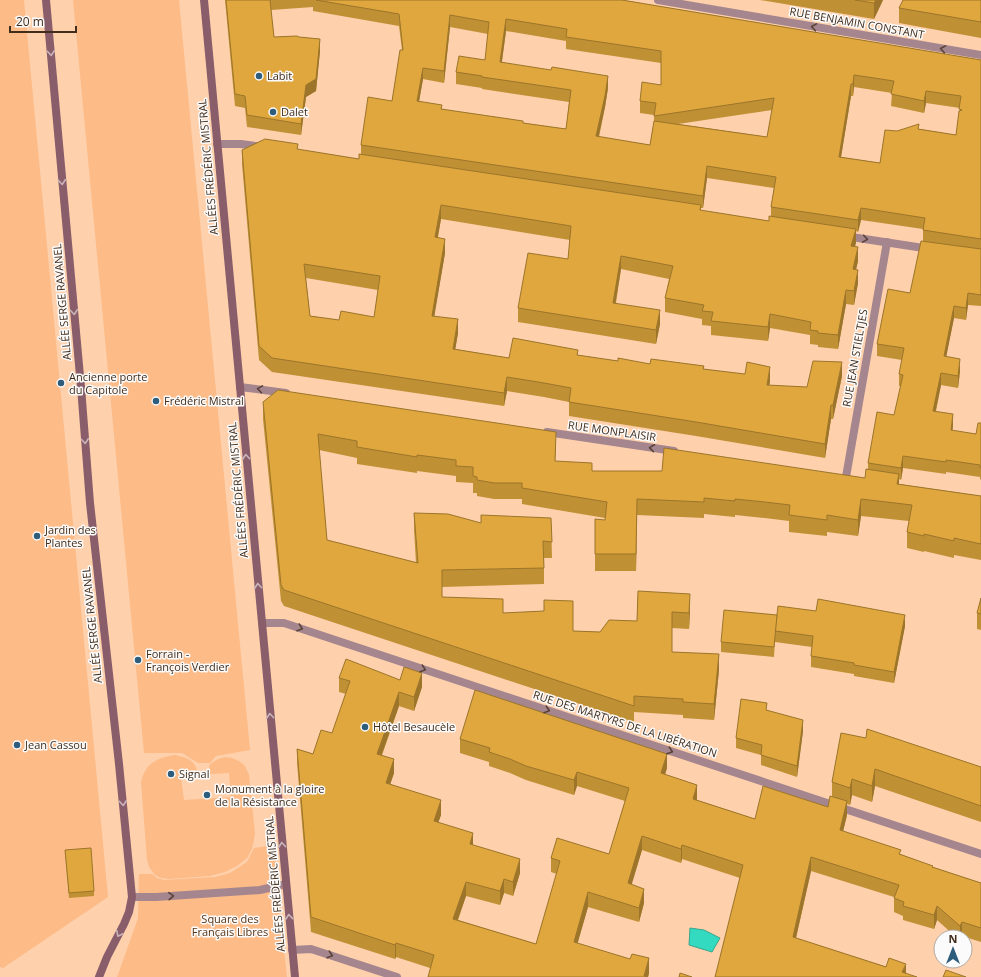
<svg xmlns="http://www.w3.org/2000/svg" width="981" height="977" viewBox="0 0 981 977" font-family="'Open Sans',sans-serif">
	<rect width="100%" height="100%" fill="#fed0ac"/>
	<g fill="#fcbb87">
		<path d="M0 0H24L108 897 3 968 0 967Z"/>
		<path d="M73 0H179L250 750 216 756 210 763H198L182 753H144Z"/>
		<path d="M174 755C187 757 197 761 198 775L181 777 184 800 231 797 229 773 210 774 209 767 210 764 218 759 225 757 232 758 239 761 245 766 249 775 255 833 254 840 252 849 247 858 237 866 225 872 210 876 169 879 161 878 155 875 149 867 147 860 141 782C145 764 156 758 174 755Z"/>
		<path d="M275 845 278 896 287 977H117L119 972 138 918 139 874H152L157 878 164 880 215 877 230 873 247 862 254 848Z"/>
	</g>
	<path fill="#33dac0" stroke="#38a68e" d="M690 928 704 930 720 938 712 952 689 945Z"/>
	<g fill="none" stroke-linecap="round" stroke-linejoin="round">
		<g stroke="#a5868e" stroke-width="8">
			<path d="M658 0 981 55"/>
			<path d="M217 144H241L262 147"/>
			<path d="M845 236 930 249"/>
			<path d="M240 387 286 393"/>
			<path d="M547 432 674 451"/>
			<path d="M846 477 887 242"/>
			<path d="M262 623H284L981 854"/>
			<path d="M132 897H156L260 890 286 884"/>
			<path d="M292 950 311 949 397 977"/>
		</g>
		<g stroke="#895d6a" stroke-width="8">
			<path d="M46 0 81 387 90 503 119 764 132 897 129 912 124 924 107 957 99 977"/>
			<path d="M204 0 295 977"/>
		</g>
	</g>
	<g fill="#c09034" fill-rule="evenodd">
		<path d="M225 0H622L981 60V306L968 305 966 320 954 318 946 356 960 371 958 388 941 385 936 411 953 426 952 431 976 434 981 423V480L980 479V477L946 472V474L903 468 901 480 899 479V484L981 496V560L954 555V558L924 551V552L907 548V532L909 521 861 516 858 536 827 532V536L789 532V521L765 518 735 515V517L704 514V518L637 515 636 571H595V519L605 520V518L522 504V499H494L477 496V493H473V483L456 482V476L417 471V473L357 464V458L319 450 327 540 416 563 414 529V513L481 523 551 518 552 558H544V584L442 587V597L573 631 600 632 637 621 638 591 690 610 689 629 672 628V652L719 670 714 720 683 718V715L634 712V722L284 606 281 601 263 419V402L556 448 555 461 592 471 865 478 868 469V463L894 415 901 386H899V374L902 360 877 356V344L910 293 923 241V229L861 220 858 232 856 231V243L854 247 858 261 856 269 858 283 854 305 846 304 838 349 818 347V345L810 344V335L770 328 768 341 711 335V326L702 325V319L665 312V298L669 279 621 269 616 303 660 324 656 344 518 322V308L568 259 570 240 441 219 438 237 445 253 434 316 458 333 455 349 509 358 578 355 618 361 650 364 704 369 770 381 769 386 807 387 842 376 833 419H831L825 458 696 436 569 416V402L544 397 507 391 504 406 272 372 259 360 242 164V150H298L359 159 361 154V145L392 101 402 50 399 26 313 11V7L271 10 274 37 320 51 316 91 306 97 301 135 247 127 245 108 235 106ZM450 27 488 34 485 60 456 72V84L482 88V89L569 102 566 129 523 123 442 109 419 101 423 79 444 83ZM506 31 566 41V49L661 63V85L640 101V113L654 115V121L650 145 599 137 605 107 608 88 502 62ZM854 87 892 93 891 106 924 113 926 103 960 108 956 135 919 129 897 131 880 163 841 157 851 96H853ZM772 110 767 137 678 124 745 114ZM707 178 774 188 771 207V216L769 221 701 211V208H703ZM306 278 378 290 374 317 339 320 310 316Z"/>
		<path d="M760 0H883L874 19Z"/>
		<path d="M981 0V38L899 23V8Z"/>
		<path d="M981 598V630L977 629V613Z"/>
		<path d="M777 615 905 626 894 683 854 676V674L811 667V656L812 647 775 642V640L774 657 721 652V642Z"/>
		<path d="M339 678 400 680 422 687 414 711 399 706 382 755 394 773 390 784 441 815 438 822 473 845 520 873 513 896 504 893 500 905 466 896 458 920 536 944 557 874 551 872V858L609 854 625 801 577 786 574 795 526 780 510 773 489 766V762L460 753V739L667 768 665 774 697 799V800L755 819 828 807 832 796V782L841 733 981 767V822L875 786 872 802 852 795 850 805 847 804V815L843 831 933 867 981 883V942L962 936V937H956L937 920 934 929 903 920V916L894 912V897L811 871 796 938 906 973 715 977 740 878 682 859 681 863 642 850 631 884 644 903 639 922 588 907 577 943 649 973 648 977 430 968 396 957 395 959 311 932 297 763V749L313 754 332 733 346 694 339 692Z"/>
		<path d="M767 710 803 731 797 777 761 765V755L736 748V738Z"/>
		<path d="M65 850 94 891V896L69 898Z"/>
	</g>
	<g fill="#9c752b">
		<path d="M876 0H883L874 19V3Z"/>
		<path d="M450 15V27L444 83V71Z"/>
		<path d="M506 19V31L500 74V62Z"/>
		<path d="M320 39V51L316 91 306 97 301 135V124L306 85Z"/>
		<path d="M423 68V79L417 113V101Z"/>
		<path d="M854 75V87L853 96V84Z"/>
		<path d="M608 76V88L605 107 596 148V136Z"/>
		<path d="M851 84V96L839 169V157Z"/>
		<path d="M926 91V103L924 113V101Z"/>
		<path d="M707 166V178L703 208V196Z"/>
		<path d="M441 205V219L435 251V237Z"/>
		<path d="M861 208V220L858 232V220Z"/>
		<path d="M856 229V243L851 260V246Z"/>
		<path d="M445 239V253L432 330V316Z"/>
		<path d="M858 247V261L853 283V269Z"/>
		<path d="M621 256V269L613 317V303Z"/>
		<path d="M858 270V283L854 305V291Z"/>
		<path d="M846 290V304L838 349V335Z"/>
		<path d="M968 293V305L966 320V308Z"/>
		<path d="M954 306V318L944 368V356Z"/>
		<path d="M660 310V324L656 344V330Z"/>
		<path d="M770 314V328L768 341V327Z"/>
		<path d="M458 319V333L453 363V349Z"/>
		<path d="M960 359V371L958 388V376Z"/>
		<path d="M842 362V376L833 419V405Z"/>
		<path d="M770 367V381L767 399V385Z"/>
		<path d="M941 373V385L933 423V411Z"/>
		<path d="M507 377V391L504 406V393Z"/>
		<path d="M831 405V419L825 458V444Z"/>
		<path d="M953 414V426L951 442V430Z"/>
		<path d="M903 456V468L901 480V468Z"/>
		<path d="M899 474V490L897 484Z"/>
		<path d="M637 499V515L636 571V554Z"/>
		<path d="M861 499V516L858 536V520Z"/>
		<path d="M690 594V610L689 629V613Z"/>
		<path d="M905 615V626L894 683V672Z"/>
		<path d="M719 654V670L714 720V704Z"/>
		<path d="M422 673V687L414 711V697Z"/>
		<path d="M399 692V706L377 768V754Z"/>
		<path d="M803 720V731L797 777V766Z"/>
		<path d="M667 754V768L661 787V773Z"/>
		<path d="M394 759V773L386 797V783Z"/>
		<path d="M875 769V786L872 802V786Z"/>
		<path d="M577 772V786L574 795V780Z"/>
		<path d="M852 779V795L850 805V788Z"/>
		<path d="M697 785V799L693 813V799Z"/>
		<path d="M441 800V815L434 835V821Z"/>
		<path d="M847 801V815L840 844V830Z"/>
		<path d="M473 833V848L470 844Z"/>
		<path d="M642 836V850L628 897V883Z"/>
		<path d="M682 845V859L681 863V849Z"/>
		<path d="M811 857V871L793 951V937Z"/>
		<path d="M520 859V873L513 896V882Z"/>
		<path d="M504 879V893L500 905V891Z"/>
		<path d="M466 882V896L453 933V919Z"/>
		<path d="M644 889V903L639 922V908Z"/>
		<path d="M588 892V907L574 956V942Z"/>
		<path d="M937 906V920L934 929V915Z"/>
		<path d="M962 922V937H960V926Z"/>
		<path d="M396 943V957L395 959V945Z"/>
		<path d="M649 958V973L648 977H644Z"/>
		<path d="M906 964V977L902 972Z"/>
	</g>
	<g fill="#dfa73d" stroke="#9c752b" fill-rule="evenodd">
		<path d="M226 0H270L274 37 297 36 299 37 320 39 316 79 306 85 301 124 247 115 245 96 235 94Z"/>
		<path d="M316 0H622L981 60V239L923 230 925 218 861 208 858 220 771 207 776 177 707 166 703 196 361 145 368 97 392 101 400 50H403L399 14ZM450 15 489 22 485 60 459 56 456 72 482 76V77L571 90 566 129 523 123V121L441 109 442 105 417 101 423 68 444 71ZM506 19 567 29 566 37 661 51V85L642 82 640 101 656 103 654 116 774 98 767 137 654 121 650 145 596 136 605 96 608 76 552 67 551 70 500 62ZM854 75 894 81 891 94 924 101 926 91 961 96 959 109 962 110 959 111 956 135 918 129 919 124 897 131 885 130 880 163 839 157 851 84H853Z"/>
		<path d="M855 0H876L874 3Z"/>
		<path d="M903 0H981V22L899 8Z"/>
		<path d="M265 139 298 144 297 149 359 159V154L701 205 700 210 744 217 769 221V216L856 229 851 246 858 247 853 269 858 270 854 291 846 290 838 335 818 333V331L810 330 811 322 770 314 768 327 711 321 713 312 702 311 704 305 665 298 673 266 621 256 613 303 660 310 656 330 518 308 528 253 568 259 571 226 441 205 435 237 445 239 432 316 458 319 453 349 509 358 513 338 578 350 577 355 618 361V358L650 364 651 359 704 366 703 369 745 374 747 362 770 367 767 385 807 387 813 361 842 362 833 405H831L825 444 696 422 569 402 571 388 544 383 507 377 504 393 272 358 259 346 242 150ZM304 264 380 276 374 317 341 311 339 320 310 316Z"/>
		<path d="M921 241 981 249V295L968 293 966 308 954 306 944 356 960 359 958 376 941 373 933 411 953 414 951 430 976 434 978 423H981V468H980V465L946 460V462L903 456 901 468 868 463 877 412 894 415 903 375 899 374 904 348 877 344 888 289 910 293Z"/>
		<path d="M278 390 556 432 555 461 592 463V471H662L664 448 865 478 866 469 899 474 897 484 981 496V544L954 538V541L924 534V536L907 532 912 505 861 499 858 520 827 515V520L789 515 790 505 765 502 735 499V501L704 498V502L637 499 636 554H595V519L605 520 607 502 522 488V483H494L477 480V477L473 476V467L456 466V460L417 455V457L357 447V441L318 434 327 540 418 563 414 513 448 514 481 523V515L551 518 552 542 543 541 544 568 442 570V597L503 599V613L544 611V600L573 601V631L600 632 609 620 637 621 638 591 690 594 689 613 672 612V652L719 654 714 704 683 702V699L634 696V706L284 590 281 585 263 402Z"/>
		<path d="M981 598V614L977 613Z"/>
		<path d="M818 599 905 615 894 672 854 665V663L811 656 813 636 775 631 778 606 816 611Z"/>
		<path d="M724 610 777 615 774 647 721 642Z"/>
		<path d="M346 659 400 680 404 667 422 673 414 697 399 692 377 754 394 759 386 783 441 800 434 821 473 833 470 844 520 859 513 882 504 879 500 891 466 882 453 919 536 944 560 861 551 858 557 838 609 854 629 788 577 772 574 780 526 766 510 759 489 752 490 748 460 739 475 690 667 754 661 773 697 785 693 799 755 819 763 786 828 807 830 796 847 801 840 830 901 850 899 854 933 866 932 867 981 883V928L962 922 960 926 937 906 934 915 903 906 904 902 894 898 899 885 811 857 793 937 886 967 889 958 906 964 902 972 917 977H715L743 865 682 845 681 849 642 836 628 883 644 889 639 908 588 892 574 942 630 959 632 954 649 958 644 976 648 977H428L434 955 396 943 395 945 311 917 297 749 313 754 321 730 332 733 350 681 339 678Z"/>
		<path d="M741 699 767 703 766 710 803 720 797 766 761 755 762 745 736 738Z"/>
		<path d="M867 729 981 767V806L875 769 872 786 852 779 850 788 832 782 841 733 866 738Z"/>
		<path d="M91 848 94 891 69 893 65 850Z"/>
		<path d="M946 970 966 977H943Z"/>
		<path d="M680 973 692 977H679Z"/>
	</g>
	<defs><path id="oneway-chevron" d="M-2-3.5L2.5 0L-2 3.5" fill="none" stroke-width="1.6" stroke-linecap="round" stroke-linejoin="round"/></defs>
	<g stroke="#5b4237">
		<use href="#oneway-chevron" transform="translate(814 27) rotate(-170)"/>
		<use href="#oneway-chevron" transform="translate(943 49) rotate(-170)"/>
		<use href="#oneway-chevron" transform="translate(865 239) rotate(9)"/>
		<use href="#oneway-chevron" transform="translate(260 389) rotate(-171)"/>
		<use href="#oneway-chevron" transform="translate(652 448) rotate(-172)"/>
		<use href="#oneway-chevron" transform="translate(300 628) rotate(19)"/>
		<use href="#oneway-chevron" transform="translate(423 669) rotate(18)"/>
		<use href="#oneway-chevron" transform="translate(547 710) rotate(18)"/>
		<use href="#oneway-chevron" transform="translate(670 751) rotate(18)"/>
		<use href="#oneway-chevron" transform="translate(171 896) rotate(-4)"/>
		<use href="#oneway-chevron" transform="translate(330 955) rotate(18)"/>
	</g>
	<g stroke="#c8b4ba">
		<use href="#oneway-chevron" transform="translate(51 53) rotate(85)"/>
		<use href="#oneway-chevron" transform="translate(62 182) rotate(85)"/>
		<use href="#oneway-chevron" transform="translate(74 312) rotate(85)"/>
		<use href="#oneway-chevron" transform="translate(85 441) rotate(85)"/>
		<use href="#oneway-chevron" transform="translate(246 457) rotate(-95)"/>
		<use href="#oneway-chevron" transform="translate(258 586) rotate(-95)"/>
		<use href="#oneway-chevron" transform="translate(270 716) rotate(-95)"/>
		<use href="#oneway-chevron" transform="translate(123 803) rotate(85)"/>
		<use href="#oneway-chevron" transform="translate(282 845) rotate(-95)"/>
		<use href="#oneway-chevron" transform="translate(289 917) rotate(-96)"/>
		<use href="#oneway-chevron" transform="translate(119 934) rotate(117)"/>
	</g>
	<g fill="#2e5d7c" stroke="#fbfbfb" stroke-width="1.5">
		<circle cx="259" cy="76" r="4"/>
		<circle cx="273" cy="112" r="4"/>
		<circle cx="61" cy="383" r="4"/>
		<circle cx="156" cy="401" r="4"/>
		<circle cx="37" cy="536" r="4"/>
		<circle cx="138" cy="660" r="4"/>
		<circle cx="365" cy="727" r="4"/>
		<circle cx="17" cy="745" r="4"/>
		<circle cx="171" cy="774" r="4"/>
		<circle cx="207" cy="795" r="4"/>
	</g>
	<g text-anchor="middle" stroke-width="3" stroke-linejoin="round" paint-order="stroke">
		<g font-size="11" fill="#422c1a" stroke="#fbfbfb">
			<text transform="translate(857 23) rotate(10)" y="4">RUE BENJAMIN CONSTANT</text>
			<text transform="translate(208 167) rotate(-95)" y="4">ALLÉES FRÉDÉRIC MISTRAL</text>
			<text transform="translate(62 302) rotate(-95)" y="4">ALLÉE SERGE RAVANEL</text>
			<text transform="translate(855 358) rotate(-80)" y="4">RUE JEAN STIELTJES</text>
			<text transform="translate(612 431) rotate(8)" y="4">RUE MONPLAISIR</text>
			<text transform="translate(238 490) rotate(-95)" y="4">ALLÉES FRÉDÉRIC MISTRAL</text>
			<text transform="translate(92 625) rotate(-96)" y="4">ALLÉE SERGE RAVANEL</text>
			<text transform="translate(625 724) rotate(18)" y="4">RUE DES MARTYRS DE LA LIBÉRATION</text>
			<text transform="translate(275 884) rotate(-95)" y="4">ALLÉES FRÉDÉRIC MISTRAL</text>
		</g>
		<g font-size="11" fill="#422c1a" stroke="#fbfbfb" text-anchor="start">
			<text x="267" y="80">Labit</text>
			<text x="281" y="116">Dalet</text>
			<text x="69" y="381">Ancienne porte<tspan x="69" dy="13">du Capitole</tspan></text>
			<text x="164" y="405">Frédéric Mistral</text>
			<text x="45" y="534">Jardin des<tspan x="45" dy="13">Plantes</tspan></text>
			<text x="146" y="658">Forrain -<tspan x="146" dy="13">François Verdier</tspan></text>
			<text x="373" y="731">Hôtel Besaucèle</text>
			<text x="25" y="749">Jean Cassou</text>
			<text x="179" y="778">Signal</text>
			<text x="215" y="793">Monument à la gloire<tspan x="215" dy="13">de la Résistance</tspan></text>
		</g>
		<g font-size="11" fill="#563315" stroke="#fbfbfb">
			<text x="230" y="923">Square des<tspan x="230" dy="13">Français Libres</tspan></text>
		</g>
	</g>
	<g transform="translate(953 949)"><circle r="19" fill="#fbfbfb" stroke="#b1a8a1"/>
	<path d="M0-3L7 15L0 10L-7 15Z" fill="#2e5d7c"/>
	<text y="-6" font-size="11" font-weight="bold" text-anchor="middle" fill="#422c1a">N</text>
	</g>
	<path d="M10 26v6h66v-6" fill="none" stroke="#422c1a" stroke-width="2"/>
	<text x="16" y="26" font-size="12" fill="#422c1a" stroke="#fbfbfb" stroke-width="3" paint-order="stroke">20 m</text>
</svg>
